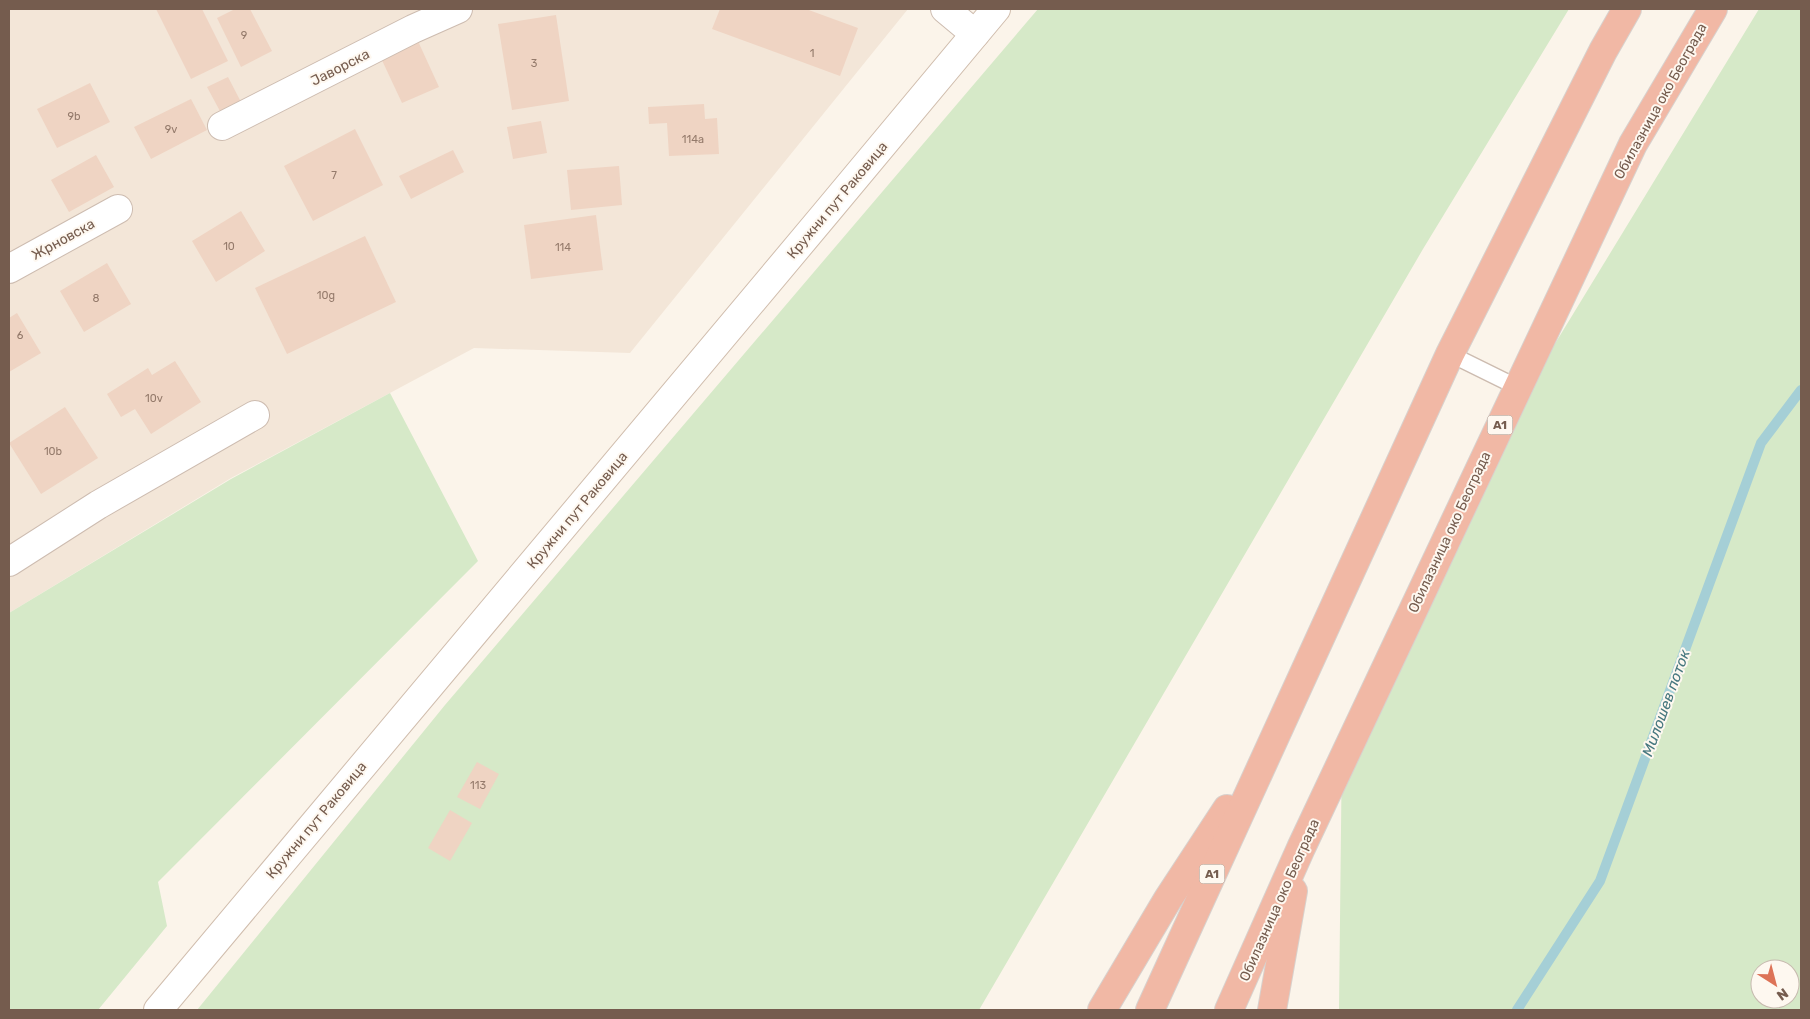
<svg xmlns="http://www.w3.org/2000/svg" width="1810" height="1019" viewBox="0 0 1810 1019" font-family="Rubik,sans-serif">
	<rect width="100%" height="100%" fill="#fbf4ea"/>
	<path fill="#f3e6d8" d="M9 9H908L630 353 474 348 231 478 9 613Z"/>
	<g fill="#d6e9c8" fill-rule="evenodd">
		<path d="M1038 9H1569L1423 249 979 1010H197L445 705Z"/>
		<path d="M1759 9H1801V1010H1339L1342 740 1450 516ZM1760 969H1790V999H1760Z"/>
		<path d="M390 393 478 561 158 882 167 926 98 1010H9V613L231 479Z"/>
	</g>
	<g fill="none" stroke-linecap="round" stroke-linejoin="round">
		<path stroke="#a5cfd6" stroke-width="10" d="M1517 1010 1600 881 1761 443 1801 390"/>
	</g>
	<g fill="#efd4c3">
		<path d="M156 9H202L228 61 191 79Z"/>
		<path d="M235 9H250L272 51 241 67 217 18Z"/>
		<path d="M720 9H806L858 28 840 76 712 29Z"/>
		<path d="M556 15 569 101 512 110 498 24Z"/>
		<path d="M417 39 439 87 402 103 380 56Z"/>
		<path d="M228 77 241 102 221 113 207 87Z"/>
		<path d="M90 83 110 122 57 148 37 109Z"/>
		<path d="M191 99 207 130 151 159 134 127Z"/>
		<path d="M704 104 705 119 717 118 719 154 669 156 667 123 649 124 648 107Z"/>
		<path d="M541 121 547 153 513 159 507 127Z"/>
		<path d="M355 129 383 185 313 221 284 166Z"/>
		<path d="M453 150 464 172 411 199 399 176Z"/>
		<path d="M96 155 114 187 69 212 51 180Z"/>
		<path d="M619 166 622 205 571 210 567 170Z"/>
		<path d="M241 211 265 251 216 282 192 241Z"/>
		<path d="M596 215 603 270 531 279 524 225Z"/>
		<path d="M365 236 396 302 287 354 255 288Z"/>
		<path d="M107 263 131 304 84 332 60 291Z"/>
		<path d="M17 313 41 353 9 372V318Z"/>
		<path d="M175 361 201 402 151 434 135 409 121 417 107 394 148 368 152 375Z"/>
		<path d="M65 407 98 458 41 494 9 443Z"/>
		<path d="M477 762 499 774 480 809 457 797Z"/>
		<path d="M450 810 472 823 450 861 428 848Z"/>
	</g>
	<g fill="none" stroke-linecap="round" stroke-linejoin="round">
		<g stroke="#cdbcb0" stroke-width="18">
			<path id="service" d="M1450 354 1517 387"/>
		</g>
		<g stroke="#cdbcb0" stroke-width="30">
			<g id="minor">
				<path d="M945 9 975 34"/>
				<path d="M222 126 413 29 458 9"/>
				<path d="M9 269 118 209"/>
				<path d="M9 562 98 505 255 415"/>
			</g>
		</g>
		<g stroke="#d0bdad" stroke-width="30">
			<path id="secondary" d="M158 1010C436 676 718 344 996 9"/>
		</g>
		<g stroke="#d8d1cd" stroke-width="30">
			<g id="motorway">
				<path d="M1102 1010 1168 899 1227 809"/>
				<path d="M1150 1010 1450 354 1603 51 1627 9"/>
				<path d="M1229 1010 1301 848 1633 144 1713 9"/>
				<path d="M1272 1010 1293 891"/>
			</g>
		</g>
		<use href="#service" stroke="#fff" stroke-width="15"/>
		<use href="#minor" stroke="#fff" stroke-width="28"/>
		<use href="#secondary" stroke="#fff" stroke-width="28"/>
		<use href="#motorway" stroke="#f1b8a5" stroke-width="28"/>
	</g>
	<g text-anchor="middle" stroke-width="4" stroke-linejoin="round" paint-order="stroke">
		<g font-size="11" fill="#947a6b">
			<text x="244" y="39">9</text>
			<text x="812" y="57">1</text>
			<text x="534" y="67">3</text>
			<text x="74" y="120">9b</text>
			<text x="171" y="133">9v</text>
			<text x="693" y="143">114a</text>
			<text x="334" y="179">7</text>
			<text x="229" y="250">10</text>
			<text x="563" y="251">114</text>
			<text x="326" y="299">10g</text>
			<text x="96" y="302">8</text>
			<text x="20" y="339">6</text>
			<text x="154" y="402">10v</text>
			<text x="53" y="455">10b</text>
			<text x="478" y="789">113</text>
		</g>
		<g fill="#fef8f0" stroke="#9e8b7f" stroke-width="1">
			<rect x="1487.5" y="415.5" width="25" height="19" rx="4"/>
			<rect x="1199.5" y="864.5" width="25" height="19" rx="4"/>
		</g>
		<g font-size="12" font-weight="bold" fill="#755c4e">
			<text x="1500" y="429">A1</text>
			<text x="1212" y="878">A1</text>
		</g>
		<g font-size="14" fill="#755c4e" stroke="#fef8f0">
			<text transform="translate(340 67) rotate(-27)" y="5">Јаворска</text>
			<text transform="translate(1660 101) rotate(-61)" y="5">Обилазница око Београда</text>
			<text transform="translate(837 200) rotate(-50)" y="5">Кружни пут Раковица</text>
			<text transform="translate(63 239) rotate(-29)" y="5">Жрновска</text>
			<text transform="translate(577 510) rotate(-50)" y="5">Кружни пут Раковица</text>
			<text transform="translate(1449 532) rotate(-65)" y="5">Обилазница око Београда</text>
			<text transform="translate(316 820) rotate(-50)" y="5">Кружни пут Раковица</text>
			<text transform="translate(1279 900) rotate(-66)" y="5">Обилазница око Београда</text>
		</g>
		<g font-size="15" font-style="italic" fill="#46777f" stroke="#fef8f0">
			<text transform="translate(1666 703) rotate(-70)" y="5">Милошев поток</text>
		</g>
	</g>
	<rect width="1810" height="1019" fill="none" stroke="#755c4e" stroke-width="20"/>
	<g transform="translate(1775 984) rotate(144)"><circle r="24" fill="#fef8f0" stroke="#c7baaf"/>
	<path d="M0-4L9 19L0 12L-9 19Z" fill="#dd7357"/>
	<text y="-8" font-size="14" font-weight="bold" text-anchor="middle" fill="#755c4e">N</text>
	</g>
</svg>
